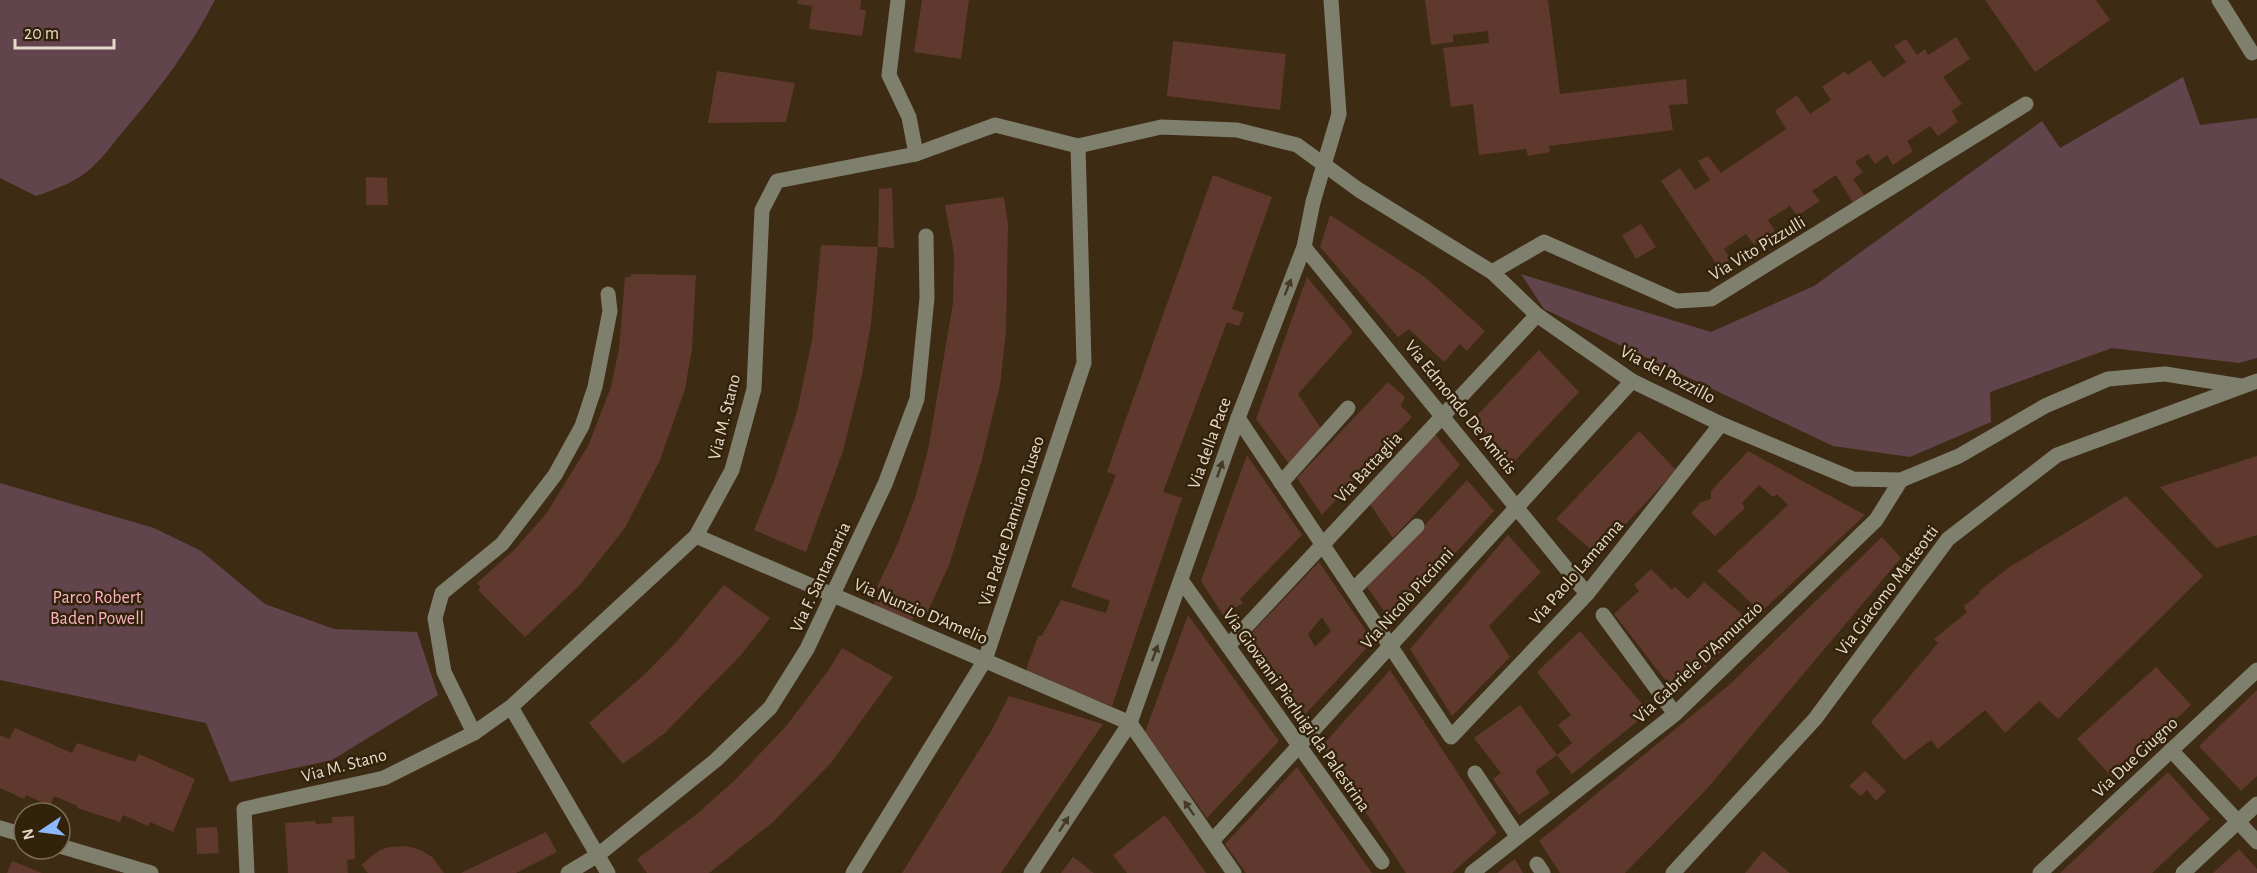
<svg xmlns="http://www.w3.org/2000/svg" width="2257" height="873" viewBox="0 0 2257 873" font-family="'Alegreya Sans',sans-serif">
	<rect width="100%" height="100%" fill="#3e2b14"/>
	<g fill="#62454c">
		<path d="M0 0H215C191 47 160 88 126 128 114 142 103 158 89 170 75 182 54 190 36 196L0 178Z"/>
		<path d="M2183 77 2200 125 2257 118V358L2239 363 2112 348 1990 392 1991 422 1910 457 1833 446 1544 309 1521 274 1711 332 1814 286 2042 121 2060 148Z"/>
		<path d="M0 483 154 528 201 551 265 604 334 629 417 632 438 695 332 760 230 782 206 723 0 680Z"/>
	</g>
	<g fill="#5f392d" fill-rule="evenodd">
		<path d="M798 0H861L860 10H866L862 36 809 29 812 6 797 4Z"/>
		<path d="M922 0H969L961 59 914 52Z"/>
		<path d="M1425 0H1548L1560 94 1686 79 1688 104 1669 105 1673 130 1549 146 1550 152 1528 156 1526 149 1479 155 1473 104 1451 107 1443 48 1489 43 1488 31 1453 35V42L1431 45Z"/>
		<path d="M1985 0H2096L2110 20 2035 72Z"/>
		<path d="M1956 37 1970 59 1943 77 1962 104 1952 111 1958 122 1938 136 1930 126 1907 141 1913 151 1893 165 1887 155 1875 164 1868 154 1855 162 1863 172 1853 179 1867 199 1855 206 1836 175 1812 191 1820 201 1797 216 1790 206 1768 220 1775 231 1754 245 1746 234 1724 249 1731 259 1719 268 1661 181 1680 168 1695 190 1710 180 1698 161 1708 156 1721 173 1786 129 1775 111 1797 95 1810 114 1831 100 1822 87 1845 71 1848 75 1870 60 1883 78 1906 62 1894 46 1906 39 1917 55 1925 49 1928 55Z"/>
		<path d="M1173 41 1286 54 1280 110 1167 96Z"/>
		<path d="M717 71 795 83 786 122 708 123Z"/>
		<path d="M1213 175 1272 197 1232 309 1244 313 1239 326 1227 322 1163 492 1182 498 1112 706 1025 673 1038 636H1042L1061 600 1106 613 1110 601 1071 587 1116 475 1107 472Z"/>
		<path d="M366 177 387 178 388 205H366Z"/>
		<path d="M892 188 894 248 878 247 879 189Z"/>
		<path d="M1004 197 1008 223 1006 332 1000 385 981 463 949 565 927 613 918 609 911 622 873 607 880 590 877 587 898 543 915 498 928 450 953 303 954 254 945 205Z"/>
		<path d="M1330 215 1425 277 1485 331 1467 351 1460 344 1444 362 1409 329 1398 337 1320 247Z"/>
		<path d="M1641 224 1656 247 1636 259 1622 235Z"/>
		<path d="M821 245 878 247 871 324 862 375 843 451 806 552 754 530 774 481 797 412 812 340Z"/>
		<path d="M630 274 696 275 692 349 685 389 660 460 625 528 579 586 525 637 478 590 481 587 477 583 514 550 546 514 588 446 611 387 619 349 625 277H631Z"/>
		<path d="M1307 277 1353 332 1298 394 1322 430 1290 465 1256 419Z"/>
		<path d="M1539 350 1579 392 1511 465 1467 426Z"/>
		<path d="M1388 382 1405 397 1401 406 1412 417 1322 515 1297 478Z"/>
		<path d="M1639 431 1676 470 1597 555 1556 519Z"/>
		<path d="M1434 433 1460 465 1393 538 1369 503Z"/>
		<path d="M1748 451 1865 515 1761 612 1717 571 1788 505 1777 494 1773 497 1759 485 1742 503 1745 508 1715 536 1691 513 1701 502 1711 499V491Z"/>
		<path d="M1247 455 1302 535 1240 599 1243 603 1223 615 1201 581Z"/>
		<path d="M2257 456V535L2216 548 2160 487Z"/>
		<path d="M1467 480 1494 511 1392 622 1367 587Z"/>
		<path d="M2126 496 2203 576 2058 719 2039 701 2005 733 1985 710 1938 749 1931 740 1904 760 1871 722 1938 643 1934 639 1967 612 1964 606 1980 593 1979 591 2008 568Z"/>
		<path d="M1508 535 1541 572 1489 626 1510 657 1452 716 1410 649Z"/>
		<path d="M1882 537 1901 558 1705 791 1625 873H1560L1539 841 1729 685Z"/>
		<path d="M1319 562 1373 641 1301 719 1245 640ZM1322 617 1331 631 1315 647 1308 634Z"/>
		<path d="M1651 569 1672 590 1675 587 1688 599 1704 582 1752 623 1676 694 1614 614 1639 591 1634 585Z"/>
		<path d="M724 585 770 618 741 655 665 733 623 764 589 723 645 674 679 639Z"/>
		<path d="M1188 615 1279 741 1207 818 1145 732Z"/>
		<path d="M1580 631 1649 712 1572 774 1557 755 1572 743 1558 725 1571 715 1537 672Z"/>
		<path d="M842 648 893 677 830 764 773 822 709 873H647L637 859 698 813 735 780 787 725 830 668Z"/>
		<path d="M2156 667 2191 705 2113 778 2077 739Z"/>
		<path d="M1390 670 1497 833 1452 873H1406L1322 746Z"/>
		<path d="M2257 690V776L2241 791 2199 746Z"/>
		<path d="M1009 696 1103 724 1001 873H902L993 728Z"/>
		<path d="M1520 705 1557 755 1535 771 1550 793 1519 815 1493 779 1501 773 1474 738Z"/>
		<path d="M15 728 72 753 77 743 135 762 139 754 195 779 173 832 150 822 148 826 123 815 120 822 77 808 78 806 54 796 50 806 26 795 24 799 0 788V735L9 739Z"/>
		<path d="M1297 767 1372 873H1246L1225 844Z"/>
		<path d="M1865 771 1886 791 1876 801 1867 790 1861 796 1849 786Z"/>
		<path d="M2168 772 2210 819 2152 873H2060Z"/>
		<path d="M1165 815 1206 873H1127L1113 855Z"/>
		<path d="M354 816 355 859 347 860 348 873H288L285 823 315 821 316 824 332 823V817Z"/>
		<path d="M217 827 219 853 197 854 196 828Z"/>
		<path d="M546 832 557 852 516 873H461Z"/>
		<path d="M406 846 421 850 432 857 444 873H368L361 865 380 850 390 847Z"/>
		<path d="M2239 849 2257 869V873H2213Z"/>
		<path d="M1763 851 1790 873H1745Z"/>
		<path d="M1073 857 1094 873H1061Z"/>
		<path d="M1515 859 1523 873H1497Z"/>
		<path d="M12 861 42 873H7Z"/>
	</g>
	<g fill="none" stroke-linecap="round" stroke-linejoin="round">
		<g stroke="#7f7f6d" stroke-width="15">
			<path d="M898 0 889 75 909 117 916 154"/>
			<path d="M1331 0 1339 114"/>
			<path d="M2219 0 2252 53"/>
			<path d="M1304 247 1587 594"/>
			<path d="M1492 272 1544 242 1677 301 1711 299 2026 104"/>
			<path d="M1238 418 1451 737 1587 594 1721 424"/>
			<path d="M1281 483 1348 408"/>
			<path d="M696 536 1130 723 1234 873"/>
			<path d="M1181 580 1382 862"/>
			<path d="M1353 590 1417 526"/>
			<path d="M1603 615 1675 714"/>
			<path d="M1228 646 1537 315"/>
			<path d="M511 707 608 873"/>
			<path d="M474 733 444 672 435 618 442 593 502 544 555 475 582 426 595 387 610 311 608 294"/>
			<path d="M2171 750 2257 842"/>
			<path d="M1475 773 1517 836"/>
			<path d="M0 828 24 835"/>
			<path d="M1212 841 1632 381"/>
			<path d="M60 846 151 873"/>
			<path d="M1537 864 1543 873"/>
			<path d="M247 873 244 809 384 778 474 733 511 707 696 536 732 470 754 389 762 210 777 181 916 154 995 125 1078 146 1161 127 1237 130 1297 145 1359 190 1492 272 1537 315 1632 381 1721 424 1853 479 1901 480 1959 456 2045 406 2108 379 2165 374 2241 386"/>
			<path d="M568 873 598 855 716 760 770 708 807 649 885 484 917 399 927 298 926 236"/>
			<path d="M853 873 985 660 1084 363 1078 146"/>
			<path d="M1031 873 1130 723 1238 418 1304 247 1313 202"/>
			<path d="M1472 873 1675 714 1876 520 1901 480"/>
			<path d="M1673 873 1815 719 1948 539 2057 455 2257 381"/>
			<path d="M2040 873 2257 670"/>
			<path d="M2183 873 2257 804"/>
		</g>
		<path stroke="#7f7f6d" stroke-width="15" d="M1313 202 1339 114"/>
	</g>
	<defs><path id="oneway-solid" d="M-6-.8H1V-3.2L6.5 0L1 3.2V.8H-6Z" transform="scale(1.5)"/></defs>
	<g fill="#463923">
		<use href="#oneway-solid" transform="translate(1288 287) rotate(-69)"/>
		<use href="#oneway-solid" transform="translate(1220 469) rotate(-71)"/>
		<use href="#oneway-solid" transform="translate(1155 653) rotate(-70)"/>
		<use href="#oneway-solid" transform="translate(1189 808) rotate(-125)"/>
		<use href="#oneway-solid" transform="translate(1064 824) rotate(-57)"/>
	</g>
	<g text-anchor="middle" stroke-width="5" stroke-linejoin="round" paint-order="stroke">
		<g font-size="18" fill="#e5d9cb" stroke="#33220a">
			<text transform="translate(1757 248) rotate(-31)" y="6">Via Vito Pizzulli</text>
			<text transform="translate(1668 374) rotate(28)" y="6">Via del Pozzillo</text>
			<text transform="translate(1461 407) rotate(51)" y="6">Via Edmondo De Amicis</text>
			<text transform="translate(724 417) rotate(-76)" y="6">Via M. Stano</text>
			<text transform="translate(1209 443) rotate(-70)" y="6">Via della Pace</text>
			<text transform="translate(1368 467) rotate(-47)" y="6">Via Battaglia</text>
			<text transform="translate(1011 521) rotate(-72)" y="6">Via Padre Damiano Tuseo</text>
			<text transform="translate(1576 572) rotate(-49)" y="6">Via Paolo Lamanna</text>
			<text transform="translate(820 577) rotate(-65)" y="6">Via F. Santamaria</text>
			<text transform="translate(1887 590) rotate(-53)" y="6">Via Giacomo Matteotti</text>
			<text transform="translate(1407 598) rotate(-48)" y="6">Via Nicolò Piccinni</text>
			<text transform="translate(921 611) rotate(23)" y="6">Via Nunzio D'Amelio</text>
			<text transform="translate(1698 662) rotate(-43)" y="6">Via Gabriele D'Annunzio</text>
			<text transform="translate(1297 710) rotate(55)" y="6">Via Giovanni Pierluigi da Palestrina</text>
			<text transform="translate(2135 757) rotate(-43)" y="6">Via Due Giugno</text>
			<text transform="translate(344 765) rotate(-15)" y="6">Via M. Stano</text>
		</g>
		<g font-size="18" fill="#fbb2c5" stroke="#33220a">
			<text x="97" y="603">Parco Robert<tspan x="97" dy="21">Baden Powell</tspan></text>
		</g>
	</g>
	<g transform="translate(42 831) rotate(257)"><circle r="28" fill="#33220a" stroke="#7a6b57" stroke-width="1.5"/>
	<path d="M0-4.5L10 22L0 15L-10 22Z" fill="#8cb9fc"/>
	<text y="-9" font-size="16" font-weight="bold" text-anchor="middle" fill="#e5d9cb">N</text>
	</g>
	<path d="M15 39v9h99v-9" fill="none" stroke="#e5d9cb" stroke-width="3"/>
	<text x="24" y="39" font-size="18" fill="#e5d9cb" stroke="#33220a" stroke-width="4.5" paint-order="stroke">20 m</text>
</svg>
